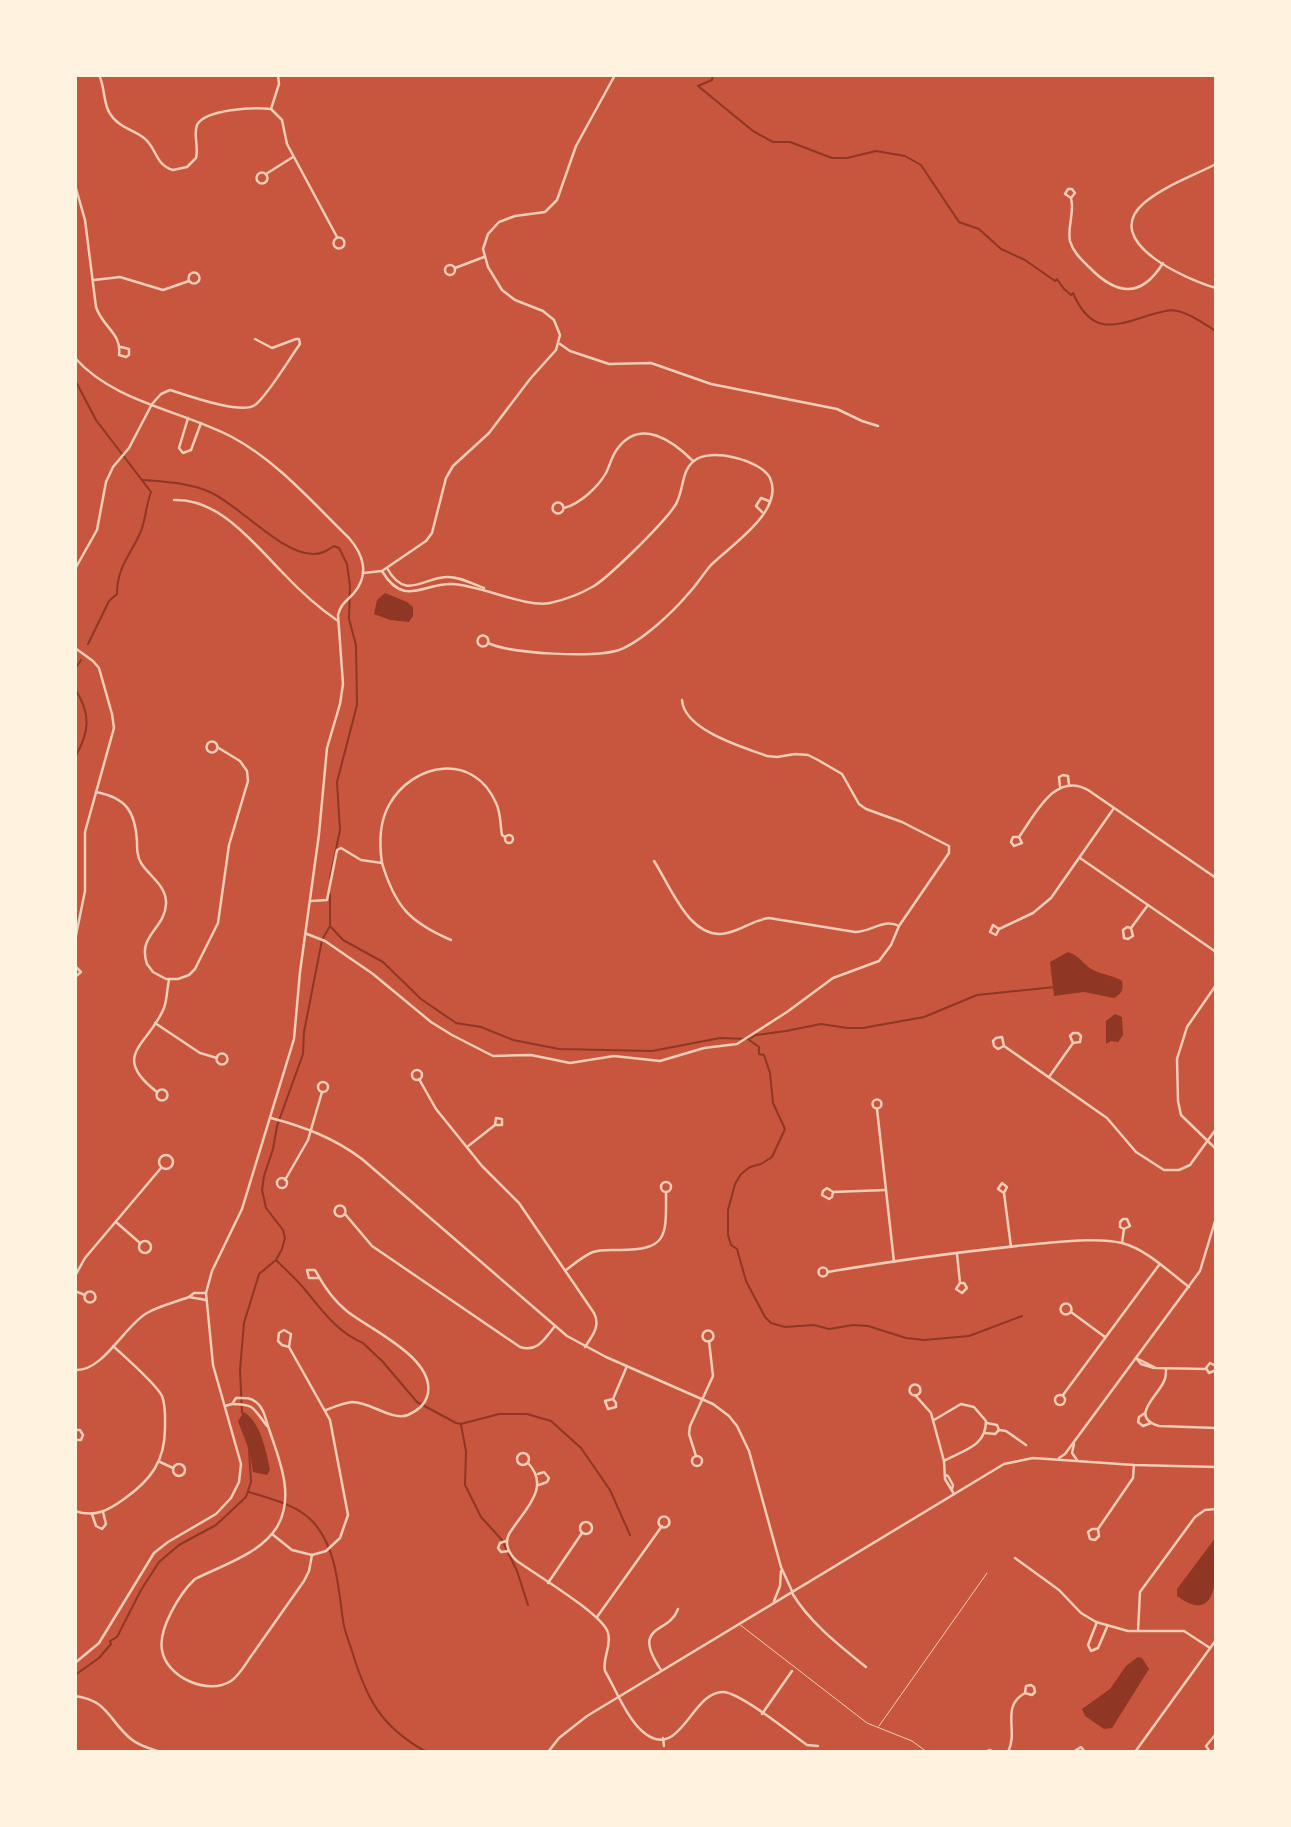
<svg xmlns="http://www.w3.org/2000/svg" width="1291" height="1827" viewBox="0 0 1291 1827" font-family="'Work Sans',sans-serif">
	<rect width="100%" height="100%" fill="#c8553d"/>
	<g fill="#8f3625">
		<path d="M385 593 407 602 413 607V616L409 622 390 620 374 614 377 600Z"/>
		<path d="M1068 952C1079 955 1084 965 1093 970 1103 975 1113 975 1122 981 1124 990 1121 994 1114 998L1084 992 1054 996 1050 962Z"/>
		<path d="M1115 1014 1122 1017 1123 1035 1118 1042 1111 1041 1106 1044V1021Z"/>
		<path d="M244 1412C261 1423 266 1451 270 1470L267 1475 253 1472 250 1453 238 1421Z"/>
		<path d="M1216 1537C1216 1562 1223 1630 1177 1596V1589Z"/>
		<path d="M1138 1657 1142 1658 1149 1669 1112 1728 1104 1729 1085 1716 1082 1709 1110 1689 1126 1666Z"/>
	</g>
	<g fill="none" stroke-linecap="round" stroke-linejoin="round">
		<g stroke="#8f3625" stroke-width="2">
			<path d="M713 75 712 80 698 86 753 131 773 142H790L832 158H847L876 151 905 156 921 165 959 222 979 229 1001 249 1025 260 1055 281 1057 279 1064 289 1071 295 1073 293C1094 342 1121 322 1161 312 1166 311 1171 309 1177 311 1190 313 1204 324 1216 331"/>
			<path d="M75 380 96 420 151 492C146 505 146 518 141 531 131 555 117 566 117 594L109 601 88 644"/>
			<path d="M143 480C167 482 191 483 212 493 242 508 283 555 314 554 322 554 328 550 334 546L339 548 347 564 350 586 349 619 356 645 357 705 337 782 340 830 330 878"/>
			<path d="M75 669 81 660"/>
			<path d="M75 689C91 713 90 732 75 757"/>
			<path d="M331 927 343 940 383 962 421 999 456 1023 481 1027 513 1040 559 1049 652 1051 720 1038 749 1039 756 1035 786 1031 821 1024 847 1028H863L924 1017 977 995 1055 987"/>
			<path d="M749 1040 759 1047V1054L764 1055 770 1073 773 1103 785 1129 772 1157 761 1164 750 1167 741 1174 735 1184 728 1210V1235L731 1245 737 1249 746 1281 765 1317 771 1323 785 1327 814 1325 829 1329 853 1325 868 1326 906 1338 924 1340 969 1336 1022 1316"/>
			<path d="M277 1261C285 1269 293 1276 300 1284 319 1305 334 1331 363 1343L383 1362 417 1402 456 1423 461 1424 499 1414H527L551 1421 581 1448 610 1490 630 1535"/>
			<path d="M242 1413 240 1370 244 1323 259 1274 276 1260 282 1249 285 1238 283 1230 266 1208 262 1190 264 1176 273 1149 277 1126 303 1054 304 1032 322 940 330 926V894"/>
			<path d="M461 1425 466 1451 465 1485 481 1517 502 1540 517 1571 528 1605"/>
			<path d="M249 1492C271 1499 299 1505 315 1524 337 1551 338 1587 343 1620 344 1631 349 1641 352 1651 366 1698 381 1727 425 1751"/>
			<path d="M75 1675 99 1658 111 1644 110 1641 117 1637 141 1590 159 1562 179 1545 216 1525 246 1497 251 1482 249 1449"/>
		</g>
		<g stroke="#f1ccb7" stroke-width="1">
			<path d="M739 1624 867 1723 912 1741 927 1752"/>
			<path d="M879 1726 987 1573"/>
		</g>
		<g stroke="#f1ccb7" stroke-width="2.5">
			<path d="M99 75C105 87 103 101 109 112 117 127 132 129 144 138 157 148 155 165 173 170L187 167 196 158C199 147 193 135 197 125 205 109 255 107 271 109L282 120 287 144 337 237"/>
			<path d="M271 109 279 84 278 75"/>
			<path d="M1216 164C1193 176 1164 186 1144 203 1099 242 1188 280 1216 288"/>
			<circle cx="262" cy="178" r="5.5"/>
			<path d="M266 174 293 157"/>
			<path d="M75 185 85 220 96 307C103 328 122 333 119 355L126 357 129 355V349L121 347"/>
			<path d="M1071 198 1065 194 1068 189H1072L1075 193 1071 198C1075 213 1067 226 1070 241 1073 252 1081 259 1089 267 1116 295 1141 299 1163 263"/>
			<circle cx="339" cy="243" r="5.5"/>
			<circle cx="450" cy="270" r="5"/>
			<path d="M455 268 484 257"/>
			<circle cx="194" cy="278" r="5.5"/>
			<path d="M94 280 120 277 163 290 189 281"/>
			<path d="M560 344 570 351 609 364 651 363 711 384 837 409 862 421 878 426"/>
			<path d="M188 418 179 448 183 453 191 450 201 423"/>
			<path d="M174 500C220 498 255 545 284 574 300 591 319 608 338 621"/>
			<circle cx="558" cy="508" r="5.5"/>
			<path d="M564 508C580 504 598 487 606 473 610 465 612 455 618 448 641 418 673 441 693 461"/>
			<path d="M762 512 756 506 761 498 769 501"/>
			<path d="M387 568C405 601 423 578 446 577 459 576 472 584 484 588"/>
			<path d="M75 569 97 530 106 482 113 467 129 448 152 404 161 394 170 390C186 395 241 415 255 405 268 395 289 359 300 344L299 339H296L272 348 255 339"/>
			<path d="M382 571C404 608 423 583 452 584 480 585 526 608 550 603 564 600 582 593 594 586 611 575 666 521 676 504 684 490 681 471 694 461 709 447 761 460 770 478 785 511 730 546 711 565 703 574 697 585 688 594 673 612 641 642 619 650 595 658 511 654 488 643"/>
			<path d="M363 573 382 571 426 541 432 533 446 478 453 466 489 433 530 379 556 350 560 335 554 320 543 311 515 300 502 290 488 267 483 249 488 234 499 222 515 216 545 212 557 200 576 146 615 75"/>
			<circle cx="483" cy="641" r="5.5"/>
			<path d="M75 648 93 661 99 668 112 714 114 728 85 832V891L75 940"/>
			<circle cx="212" cy="747" r="5.5"/>
			<path d="M1060 787 1059 777 1063 775 1068 776 1069 785"/>
			<path d="M96 792C127 798 135 812 137 841 137 849 137 856 141 863 150 877 167 886 166 904 165 929 137 935 147 964L153 972 166 979H178L189 975 195 969 218 923 229 845 248 781 247 771 240 761 217 747"/>
			<circle cx="509" cy="839" r="4"/>
			<path d="M1019 837 1022 843 1014 846 1011 842 1013 837H1019C1035 815 1055 771 1088 790L1216 878"/>
			<path d="M1080 858 1216 952"/>
			<path d="M654 861C670 885 690 942 727 933 742 930 753 920 769 918L855 932C871 932 884 918 899 926"/>
			<path d="M382 863C395 906 409 922 451 940"/>
			<path d="M311 901 327 900 337 850 341 848 361 860 382 863C379 843 379 823 389 805 413 762 474 752 496 803 501 813 500 824 502 835L505 837"/>
			<path d="M1131 928 1133 936 1128 939 1124 938 1123 930 1127 927 1131 928 1148 905"/>
			<path d="M999 929 996 935 990 932 993 925 999 929 1033 913 1051 898 1114 808"/>
			<path d="M307 934 325 941 373 974 431 1022 452 1035 493 1056 531 1055 570 1063 614 1056 660 1061 704 1048 737 1044 787 1012 833 978 879 961 891 945 899 926 949 853V846L902 822 866 809 859 804 842 774 818 760 808 755 795 754 777 757 767 756C742 747 684 730 682 700"/>
			<path d="M75 966 81 972 75 977"/>
			<path d="M1216 985 1187 1027 1177 1059 1178 1101 1181 1115 1216 1149"/>
			<path d="M155 1023 200 1053 217 1058"/>
			<path d="M1004 1046 998 1049 994 1046 993 1041 996 1038 1002 1037 1004 1046 1107 1118 1136 1152 1164 1170H1179L1190 1165 1216 1129"/>
			<circle cx="222" cy="1059" r="5.5"/>
			<circle cx="417" cy="1075" r="5"/>
			<path d="M1049 1077 1073 1043 1080 1042 1081 1036 1078 1033H1073L1070 1036 1073 1043"/>
			<path d="M419 1079 436 1109 482 1166 519 1203 594 1313C601 1326 592 1336 585 1347"/>
			<circle cx="323" cy="1087" r="5"/>
			<circle cx="162" cy="1095" r="5.5"/>
			<path d="M157 1092C109 1055 149 1045 164 1008 167 1000 167 989 169 980"/>
			<circle cx="877" cy="1104" r="4.5"/>
			<path d="M877 1109 894 1262"/>
			<path d="M467 1147 495 1125H502V1119L496 1118 495 1125"/>
			<circle cx="166" cy="1162" r="7"/>
			<circle cx="282" cy="1183" r="5"/>
			<path d="M285 1180 308 1140 322 1092"/>
			<circle cx="666" cy="1187" r="5"/>
			<path d="M833 1192 832 1197 829 1199 822 1195 823 1191 827 1188 833 1192 886 1190"/>
			<path d="M1004 1193 998 1189 1002 1183 1007 1187 1004 1193 1011 1247"/>
			<circle cx="340" cy="1211" r="5.5"/>
			<path d="M345 1214 372 1246 520 1347C538 1353 545 1338 555 1326"/>
			<path d="M116 1222 140 1243"/>
			<circle cx="145" cy="1247" r="6"/>
			<path d="M1122 1243 1124 1229 1130 1226 1127 1219H1123L1120 1222V1227L1124 1229"/>
			<path d="M957 1254 960 1283 956 1289 962 1293 967 1288 964 1283H960"/>
			<circle cx="823" cy="1272" r="4.5"/>
			<path d="M566 1270C574 1264 583 1256 593 1252 601 1249 611 1250 620 1250 669 1250 666 1235 666 1192"/>
			<path d="M828 1272C897 1260 967 1251 1036 1244 1061 1242 1098 1237 1122 1243 1146 1249 1169 1272 1189 1287"/>
			<path d="M75 1276 85 1258 161 1168"/>
			<path d="M319 1278H309L307 1270H315C323 1285 335 1302 348 1312 371 1330 439 1360 427 1397 424 1406 417 1411 408 1415 391 1421 371 1402 352 1402 343 1403 334 1407 326 1410"/>
			<path d="M75 1291 85 1295"/>
			<circle cx="90" cy="1297" r="5.5"/>
			<path d="M189 1297 206 1300"/>
			<circle cx="1066" cy="1309" r="5.5"/>
			<path d="M1071 1312 1105 1337"/>
			<circle cx="708" cy="1336" r="5.5"/>
			<path d="M1136 1358 1156 1368 1206 1369"/>
			<path d="M1136 1358 1141 1364 1154 1368"/>
			<path d="M1216 1366 1210 1363 1206 1368 1209 1373 1216 1370"/>
			<path d="M1166 1369C1166 1373 1166 1378 1164 1381 1159 1395 1128 1417 1159 1426L1216 1428"/>
			<path d="M75 1370C103 1372 125 1325 147 1313 159 1306 176 1302 189 1297L194 1293H206"/>
			<circle cx="915" cy="1390" r="5.5"/>
			<circle cx="1060" cy="1400" r="5"/>
			<path d="M915 1395 931 1413 944 1461 945 1479 954 1494"/>
			<path d="M1063 1395 1159 1265"/>
			<path d="M613 1399 605 1401 608 1409 616 1407V1403L613 1399 627 1366"/>
			<path d="M232 1404C255 1404 253 1408 267 1426"/>
			<path d="M225 1406 232 1404 236 1398C243 1398 250 1397 256 1402 264 1408 265 1418 268 1426 278 1457 296 1495 277 1527 260 1554 223 1565 195 1579 180 1593 158 1629 162 1650 166 1677 208 1696 231 1681 241 1674 247 1661 254 1652 271 1628 287 1605 304 1581L309 1571 312 1555"/>
			<path d="M1145 1413 1139 1417 1138 1422 1143 1426 1151 1423"/>
			<path d="M934 1420 961 1404 974 1407 986 1421C986 1447 963 1450 944 1461"/>
			<path d="M75 1430H80L83 1435 81 1440H75"/>
			<path d="M999 1430 1006 1431 1026 1445"/>
			<path d="M985 1433 995 1434 999 1430 997 1425 987 1423"/>
			<circle cx="523" cy="1459" r="6"/>
			<circle cx="697" cy="1461" r="5"/>
			<path d="M696 1456 689 1434 690 1426 713 1376 709 1341"/>
			<path d="M160 1462 173 1468"/>
			<path d="M528 1463C552 1488 523 1511 509 1534 504 1544 509 1554 517 1561 535 1574 604 1615 608 1633 612 1647 602 1657 605 1671 615 1688 627 1718 642 1731 680 1765 691 1690 724 1692 742 1694 790 1733 807 1745L818 1746"/>
			<circle cx="179" cy="1470" r="6"/>
			<path d="M538 1474 544 1472 549 1478 547 1482 539 1485"/>
			<path d="M945 1475 948 1476 953 1485 952 1489"/>
			<path d="M75 1511C95 1518 109 1510 124 1499 151 1480 165 1461 165 1428 165 1418 166 1406 162 1396 156 1384 125 1357 113 1346"/>
			<path d="M92 1514 96 1526 102 1529 106 1524 103 1512"/>
			<circle cx="664" cy="1522" r="5.5"/>
			<circle cx="586" cy="1528" r="6"/>
			<path d="M1098 1529 1099 1536 1095 1540 1090 1539 1088 1532 1092 1529H1098L1133 1478 1134 1465"/>
			<path d="M272 1534 292 1550 312 1555 326 1551 340 1538 348 1515 330 1420 289 1347 291 1334 284 1330 279 1333 278 1341 282 1345 289 1347"/>
			<path d="M506 1541 500 1543 498 1548 501 1552 509 1551"/>
			<path d="M1015 1558 1059 1590 1081 1613 1096 1622 1128 1631H1184L1210 1648"/>
			<path d="M548 1583 582 1533"/>
			<path d="M792 1593C810 1623 840 1646 866 1667"/>
			<path d="M597 1617 662 1526"/>
			<path d="M1097 1622 1088 1645 1091 1651 1098 1648 1107 1627"/>
			<path d="M1138 1631 1140 1592 1195 1517 1205 1510 1216 1509"/>
			<path d="M661 1670C630 1623 669 1635 678 1609"/>
			<path d="M75 1696C108 1700 109 1721 131 1739 139 1746 151 1749 161 1752"/>
			<path d="M762 1714 792 1671"/>
			<path d="M1216 1734 1206 1746 1210 1752 1216 1750"/>
			<path d="M663 1738 664 1746"/>
			<path d="M985 1752 990 1750 994 1752"/>
			<path d="M1008 1752C1019 1731 1000 1707 1025 1693L1026 1686 1031 1685 1034 1687 1035 1692 1032 1695 1025 1693"/>
			<path d="M1073 1752 1081 1747 1085 1752"/>
			<path d="M1135 1752 1216 1640"/>
		</g>
		<g stroke="#f1ccb7" stroke-width="2.5">
			<path d="M75 358C115 403 181 410 232 437 277 461 312 502 349 538 363 554 370 574 354 593 347 601 341 603 338 615L343 684 340 704 327 748 319 834 300 972 294 1039 242 1209 212 1271 206 1293 213 1365 241 1464 239 1482 231 1498 216 1514 168 1542 154 1553 99 1643 75 1663"/>
			<path d="M271 1118C305 1127 334 1138 362 1159L567 1336 606 1357 713 1404 729 1416 737 1426 749 1451 781 1567 792 1591"/>
			<path d="M1074 1444 1072 1453 1077 1460"/>
			<path d="M1059 1458 1065 1454 1200 1271 1216 1218"/>
			<path d="M774 1601 780 1586 781 1571"/>
			<path d="M548 1752 559 1738 587 1716 1004 1464 1033 1458 1134 1465 1216 1467"/>
		</g>
	</g>
	<rect width="1291" height="1827" fill="none" stroke="#fff3e0" stroke-width="154"/>
</svg>
